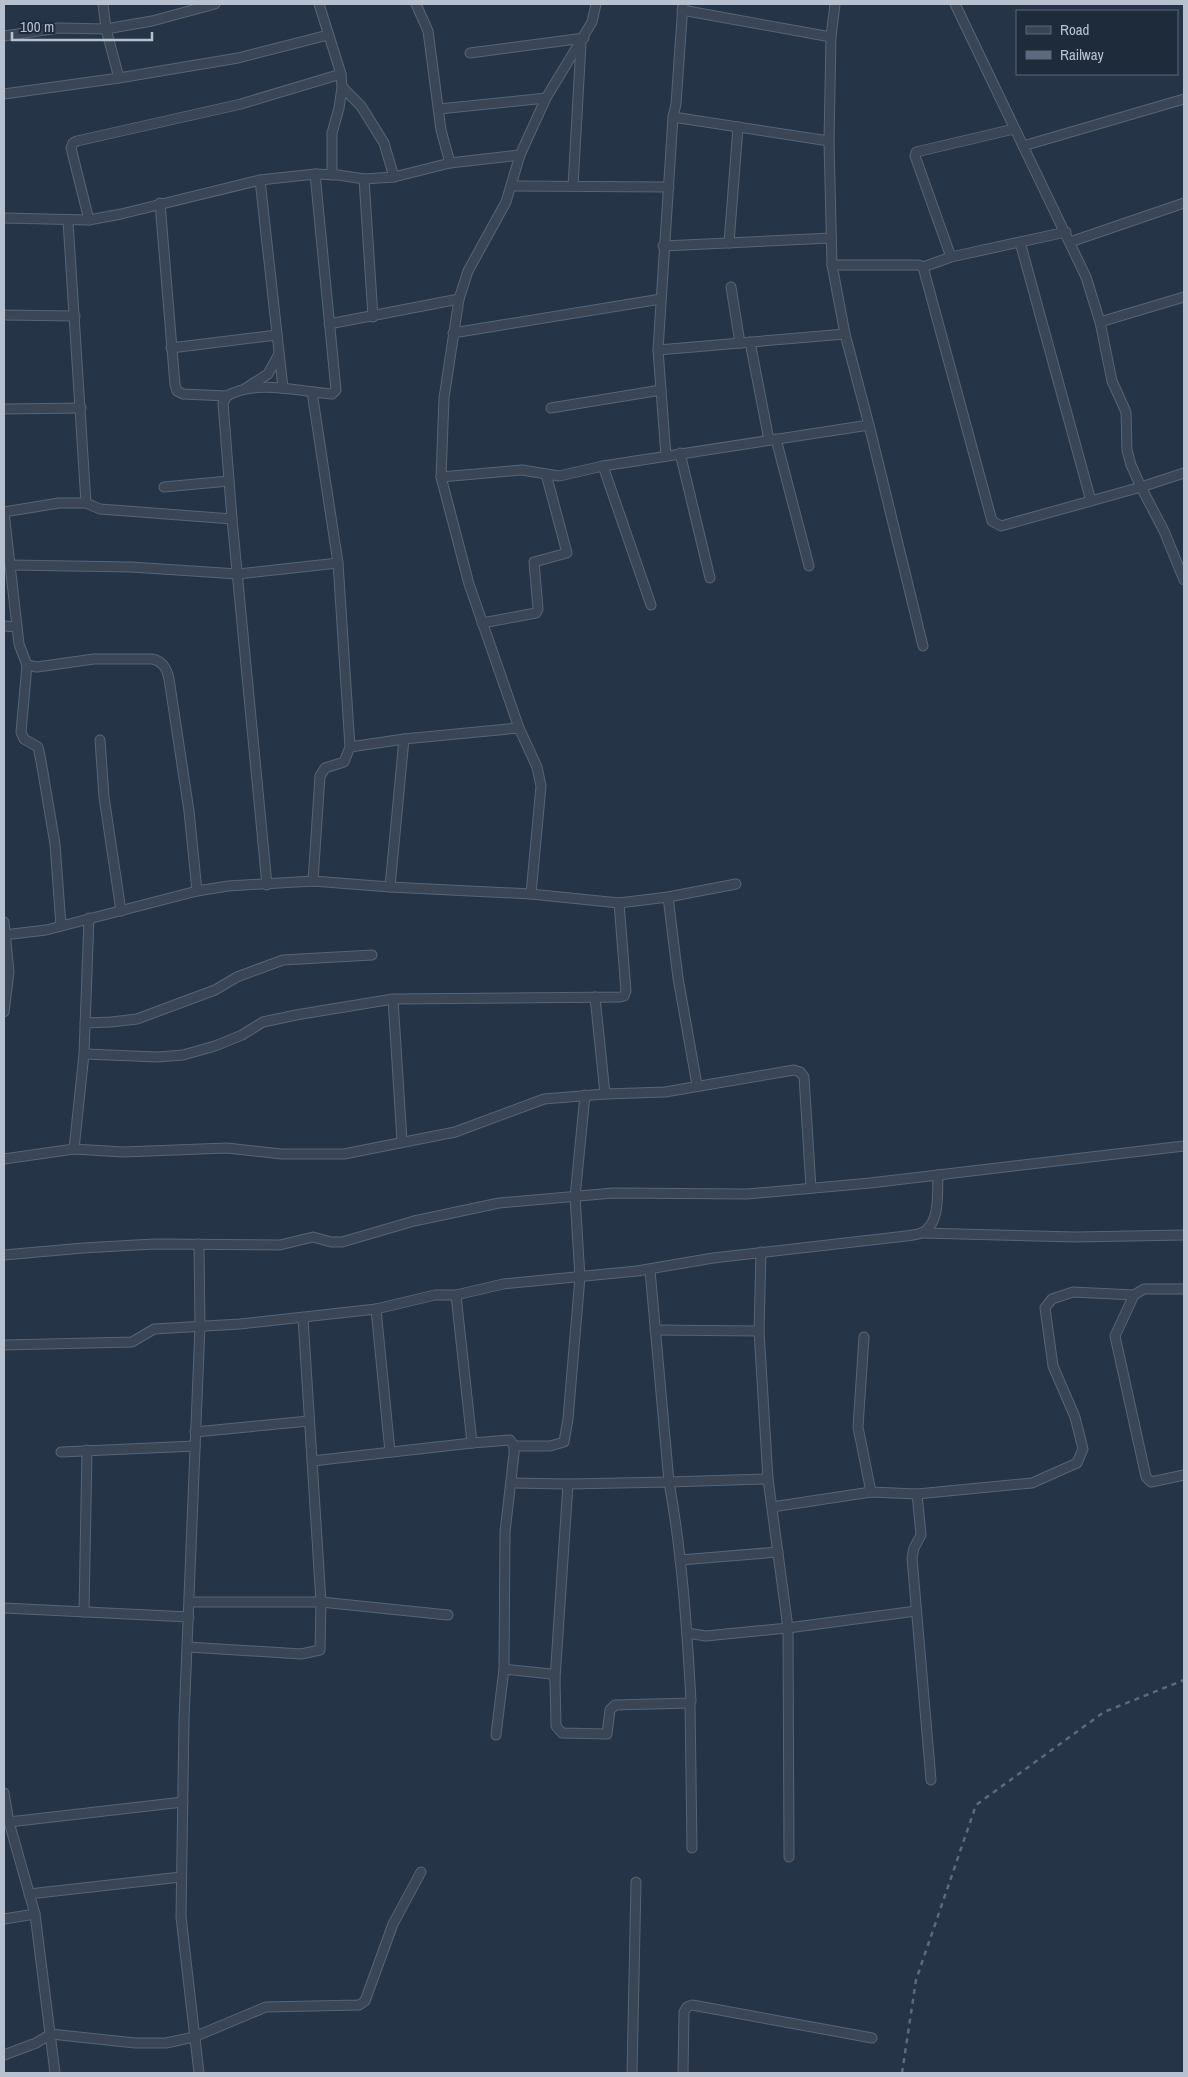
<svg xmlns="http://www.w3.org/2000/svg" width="1188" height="2077" viewBox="0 0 1188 2077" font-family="'Archivo Narrow',sans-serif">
	<rect width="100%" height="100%" fill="#253447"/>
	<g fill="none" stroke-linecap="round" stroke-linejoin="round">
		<g stroke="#596473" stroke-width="11">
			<g id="street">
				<path d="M103 4 106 29 119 78"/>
				<path d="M319 4 341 74 342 87 339 108 332 133V175"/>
				<path d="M416 4 428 31 441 130 450 163"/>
				<path d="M835 4 831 37 829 141 832 265 845 334 869 425 923 646"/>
				<path d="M955 4 1086 277 1100 322 1112 381 1126 412 1127 450 1131 465 1141 487 1164 531 1184 580"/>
				<path d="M682 10 831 37"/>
				<path d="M4 36 59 28 106 29 152 21 215 4"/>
				<path d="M470 53 584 38"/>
				<path d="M342 87 361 106 384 143 394 177"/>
				<path d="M4 94 119 78 238 58 328 35"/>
				<path d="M439 109 546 98"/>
				<path d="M673 117 829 141"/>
				<path d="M1023 146 1184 99"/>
				<path d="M364 179 373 317"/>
				<path d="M260 180 283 388"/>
				<path d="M511 186 669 187"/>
				<path d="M573 186 581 44"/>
				<path d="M160 203 175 385 177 391 183 394 227 396"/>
				<path d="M4 218 89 220 121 214 260 180 315 174 338 175 364 179 394 177 450 163 520 155"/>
				<path d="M89 220 71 148 73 143 77 141 241 104 341 74"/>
				<path d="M68 221 86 503"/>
				<path d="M1020 242 1091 501"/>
				<path d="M1070 242 1184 203"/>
				<path d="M729 243 738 127"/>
				<path d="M663 246 831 238"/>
				<path d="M951 257 1066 232"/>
				<path d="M832 265H919L923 267 992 521 1001 526 1141 487 1184 473"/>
				<path d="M923 267 951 257 915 156 916 152 1014 129"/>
				<path d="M731 287 740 343"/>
				<path d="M4 315 75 316"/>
				<path d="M1100 322 1184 297"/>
				<path d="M329 324 459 299"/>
				<path d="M453 333 661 299"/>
				<path d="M750 342 769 440"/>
				<path d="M171 348 277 335"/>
				<path d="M658 350 845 334"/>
				<path d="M246 388 268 374 279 354"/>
				<path d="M312 392 338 563 350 747 344 762 325 768 320 776 313 881"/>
				<path d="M551 408 661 390"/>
				<path d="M4 409 81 408"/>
				<path d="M776 439 809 566"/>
				<path d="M680 453 710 578"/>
				<path d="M666 456 658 350 673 117 676 104 683 4"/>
				<path d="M603 466 651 605"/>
				<path d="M441 477 522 470 559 476 603 466 869 425"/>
				<path d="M164 487 229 481"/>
				<path d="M4 512 19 644 27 665 21 732 24 739 38 747 41 761 55 844 61 926"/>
				<path d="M4 512 59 503H86L100 509 232 519"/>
				<path d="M10 565 131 567 238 574 338 563"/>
				<path d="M482 623 536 613 538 609 534 562 567 553 546 474"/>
				<path d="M4 626 17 627"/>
				<path d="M27 665 37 667 94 659H152C163 661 167 669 169 679L189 811 197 891"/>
				<path d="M100 740 104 797 121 911"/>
				<path d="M350 747 404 739 519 728"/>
				<path d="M267 885 232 519 223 403 227 396C255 379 301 392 332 394L336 390 315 174"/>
				<path d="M390 887 404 739"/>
				<path d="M531 894 541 786 537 767 519 728 469 584 441 477 444 398 459 299 468 271 506 202 520 155 546 98 592 22 596 4"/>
				<path d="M668 897 678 978 697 1085"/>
				<path d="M4 922 9 972 4 1012"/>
				<path d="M4 935 46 930 197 891 228 886 313 881 390 887 531 894 619 903 668 897 736 884"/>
				<path d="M595 997 605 1094"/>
				<path d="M393 999 402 1141"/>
				<path d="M85 1023 111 1022 137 1019 215 990 237 977 283 960 372 955"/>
				<path d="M84 1054 158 1057 183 1055 215 1046 242 1035 263 1022 296 1015 393 999 620 997 624 996 626 991 619 903"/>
				<path d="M74 1149 84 1054 89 918"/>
				<path d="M4 1159 74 1149 123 1152 227 1148 282 1154H344L455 1132 544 1099 605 1094 665 1092 794 1070 800 1072 804 1077 811 1188"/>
				<path d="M923 1233 1076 1237 1184 1235"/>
				<path d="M199 1244 200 1326 184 1720 181 1917 199 2073"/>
				<path d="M761 1252 759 1331 768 1479 788 1628 789 1857"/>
				<path d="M4 1255 83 1248 154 1244 280 1245 313 1237 331 1242H342L414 1221 499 1203 613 1193 747 1194 870 1183 1184 1146"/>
				<path d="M650 1270 669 1482 768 1479"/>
				<path d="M1184 1289H1144L1134 1295 1115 1336 1146 1477 1151 1482 1184 1475"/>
				<path d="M456 1295 472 1443 510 1440 514 1446V1454L505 1532 504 1669 496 1735"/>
				<path d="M376 1309 390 1452"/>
				<path d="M655 1330 759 1331"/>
				<path d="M864 1337 858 1427 871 1492"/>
				<path d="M4 1345 132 1342 154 1329 240 1324 376 1309 435 1295H456L503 1284 637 1271 713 1258 906 1236C911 1235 917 1235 921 1233 941 1225 937 1192 938 1175"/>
				<path d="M195 1432 309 1421"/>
				<path d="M514 1446H550L564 1442 568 1419 580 1277 575 1197 585 1095"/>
				<path d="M61 1452 195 1446"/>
				<path d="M312 1461 472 1443"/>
				<path d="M512 1483 568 1484 669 1482C682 1554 687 1628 691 1701L690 1703 692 1848"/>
				<path d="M917 1494 921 1535 914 1548 912 1558 931 1780"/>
				<path d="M772 1507 871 1492 917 1494 1032 1483 1077 1463 1083 1449 1075 1417 1053 1366 1045 1308 1052 1299 1073 1292 1134 1295"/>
				<path d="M680 1560 778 1552"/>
				<path d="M190 1602H321L448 1615"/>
				<path d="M4 1608 189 1617"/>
				<path d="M84 1612 87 1450"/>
				<path d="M687 1633 706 1636 788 1628 916 1611"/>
				<path d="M188 1647 301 1654 320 1650 321 1602 303 1318"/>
				<path d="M504 1669 551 1674 555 1679 556 1726 562 1733 607 1734 610 1710 615 1705 690 1703"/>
				<path d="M555 1679 568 1484"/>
				<path d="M4 1793 9 1822 35 1914 55 2073"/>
				<path d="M9 1822 183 1802"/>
				<path d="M29 1894 181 1877"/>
				<path d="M4 1919 35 1914"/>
				<path d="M4 2055 36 2043 51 2034 135 2043H166L194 2037 266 2007 359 2005 365 2001 393 1924 421 1872"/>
				<path d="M632 2073 636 1882"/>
				<path d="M683 2073 684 2012 687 2007 692 2005 872 2038"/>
			</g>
		</g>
		<use href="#street" stroke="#3a4656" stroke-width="9"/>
		<path stroke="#5c6a7d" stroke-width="2.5" stroke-dasharray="5 5" stroke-linecap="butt" d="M902 2073 916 1980 976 1805 1104 1712 1184 1680"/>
	</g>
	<rect width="1188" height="2077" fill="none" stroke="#b8c1cf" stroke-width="10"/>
	<rect x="1016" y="10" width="162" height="65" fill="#1e2b3b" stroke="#5c6776"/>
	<rect x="1026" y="26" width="25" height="8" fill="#3a4656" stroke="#5c6776"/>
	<text x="1060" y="35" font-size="15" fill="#b8c1cf">Road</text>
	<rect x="1026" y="51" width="25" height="8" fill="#5c6a7d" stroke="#5c6776"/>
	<text x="1060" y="60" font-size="15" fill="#b8c1cf">Railway</text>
	<path d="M12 32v8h140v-8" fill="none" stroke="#b8c1cf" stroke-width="2.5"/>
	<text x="20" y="32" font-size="15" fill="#b8c1cf" stroke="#1e2b3b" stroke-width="4" paint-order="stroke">100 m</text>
</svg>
